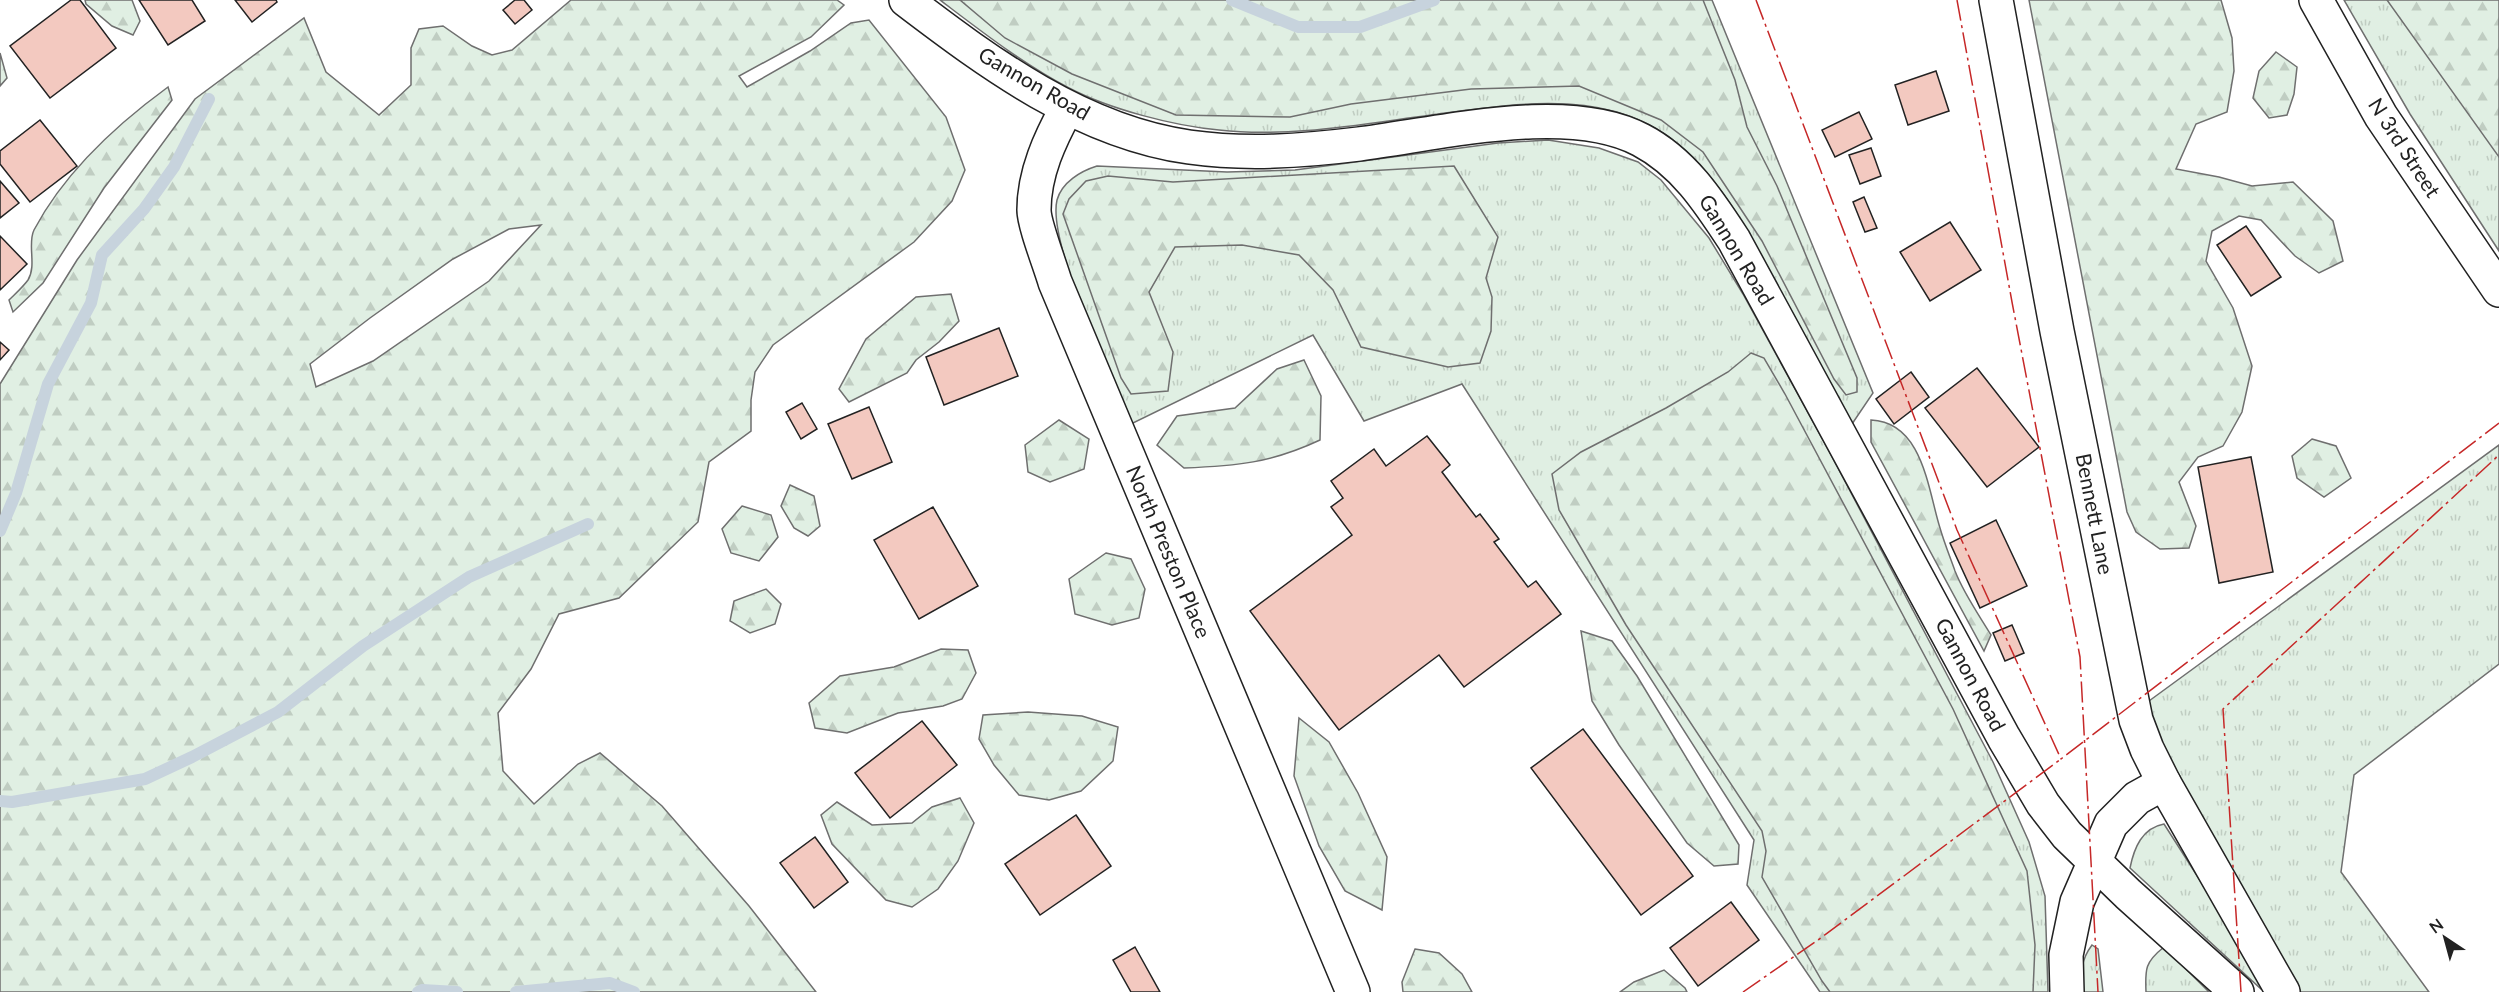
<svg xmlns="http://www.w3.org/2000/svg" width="2499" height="992" viewBox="0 0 2499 992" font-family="Lato,sans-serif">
	<defs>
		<pattern id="grass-tufts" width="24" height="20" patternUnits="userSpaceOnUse" patternTransform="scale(1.5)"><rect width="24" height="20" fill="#e0efe3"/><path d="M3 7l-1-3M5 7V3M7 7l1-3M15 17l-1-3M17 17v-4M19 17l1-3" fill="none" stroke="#c0cdc2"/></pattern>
		<pattern id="forest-firs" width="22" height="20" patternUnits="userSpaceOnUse" patternTransform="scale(1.5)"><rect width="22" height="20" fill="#e0efe3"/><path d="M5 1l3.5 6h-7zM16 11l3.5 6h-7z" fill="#c0cdc2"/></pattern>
	</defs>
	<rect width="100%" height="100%" fill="#fff"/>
	<g fill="url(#grass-tufts)" stroke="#6f6f6f" stroke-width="1.5">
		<path d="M940 0H1712L1873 393 1852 424C1829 381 1806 338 1783 296 1754 242 1726 185 1679 145 1611 86 1512 104 1431 115 1362 124 1289 138 1219 130 1174 126 1109 109 1069 88 1023 64 981 31 940 0Z"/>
		<path d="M2344 0H2499V251L2410 114Z"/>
		<path d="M1548 140 1599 148 1638 162 1661 180 1709 238 1743 294 1829 451 1993 762 2029 842 2045 896 2048 992H1820L1747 885 1754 840 1462 384 1364 421 1313 335 1131 424C1112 379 1047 243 1057 200 1062 182 1081 171 1097 166L1227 172 1295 170 1498 143Z"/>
		<path d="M2499 445V664L2354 775 2341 872 2429 992H2301L2173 768 2154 726 2149 701Z"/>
		<path d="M2164 824 2267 985 2266 990 2261 989 2130 868C2134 848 2142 828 2164 824Z"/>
		<path d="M2092 945 2098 949 2103 992H2082C2081 973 2080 961 2092 945Z"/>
		<path d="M2164 947 2209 992H2146C2145 969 2145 962 2164 947Z"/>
	</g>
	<g fill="url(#forest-firs)" stroke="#6f6f6f" stroke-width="1.5" fill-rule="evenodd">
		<path d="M85 0H132L140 21 133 35 112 26 86 4Z"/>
		<path d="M571 0H837L844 5 811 37 739 76 747 87 810 51 851 23 869 20 946 117 965 170 952 201 914 242 773 345 755 372 751 400V431L709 462 698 522 619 598 559 614 531 669 498 713 503 771 534 804 578 764 600 753 662 806 749 906 816 992H0V384L77 260 195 99 304 18 326 72 379 115 411 85V48L419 29 443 26 472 46 492 55 512 50ZM541 225 489 281 373 361 316 387 310 364 370 318 453 259 509 229Z"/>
		<path d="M960 0H1703L1735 80 1747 127 1777 186 1857 378V392L1846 395 1834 379 1762 241 1703 152 1661 120 1579 86 1471 89 1351 104 1290 117 1176 115 1072 74 1005 38Z"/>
		<path d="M2029 0H2221L2232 38 2234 71 2227 112 2196 124 2176 169 2219 177 2252 186 2293 182 2333 221 2343 261 2319 273 2295 256 2261 220 2239 216 2212 231 2206 261 2233 308 2252 366 2242 412 2223 446 2198 457 2179 482 2196 526 2189 548 2160 549 2136 532 2127 512Z"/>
		<path d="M2387 0H2499V157Z"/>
		<path d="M2276 52 2297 67 2294 94 2287 115 2269 118 2253 98 2259 71Z"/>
		<path d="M0 53 7 78 0 86Z"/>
		<path d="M168 87 172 100 104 188 43 283 13 312 9 300C15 294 23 287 28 280 37 265 27 244 34 230 64 173 116 125 168 87Z"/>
		<path d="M1454 166 1498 237 1486 278 1492 297 1491 331 1480 363 1448 367 1361 347 1333 290 1299 255 1242 245 1175 247 1149 292 1173 352 1168 391 1131 394 1121 378 1063 214 1069 199 1086 181 1108 176 1173 182Z"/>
		<path d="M951 294 959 321 939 342 916 360 907 373 849 402 839 389 866 339 916 297Z"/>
		<path d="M1751 353 1764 358 1785 394 1953 709 2027 871 2035 945 2033 992H1830L1822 981 1762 877 1766 851 1762 831 1626 625 1559 510 1552 474 1581 452 1666 408 1728 372Z"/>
		<path d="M1304 360 1321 396 1320 440C1271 463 1236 466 1184 468L1157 445 1177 416 1235 408 1277 369Z"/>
		<path d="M1059 420 1089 439 1084 469 1050 482 1028 472 1025 445Z"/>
		<path d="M1871 420C1923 422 1928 490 1940 528 1944 542 1950 557 1955 571 1964 594 1979 615 1991 635L1984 651 1871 442Z"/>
		<path d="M2312 439 2336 446 2351 478 2324 497 2297 478 2292 456Z"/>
		<path d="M790 485 814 496 820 526 808 536 794 528 781 506Z"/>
		<path d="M742 506 771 515 778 537 759 561 731 553 722 529Z"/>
		<path d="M1106 553 1131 559 1145 589 1139 618 1112 625 1075 614 1069 579Z"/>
		<path d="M766 589 781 604 775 624 750 633 730 621 734 601Z"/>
		<path d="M1581 631 1612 641 1637 676 1739 845 1738 864 1714 866 1687 843 1619 745 1592 701Z"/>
		<path d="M941 649 968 650 976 673 962 699 943 706 898 713 847 733 815 728 809 703 840 676 894 667Z"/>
		<path d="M1028 712 1082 716 1118 727 1113 761 1081 791 1049 800 1019 795 994 765 979 739 983 715Z"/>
		<path d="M1299 718 1329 742 1358 793 1387 857 1382 910 1345 891 1319 846 1294 776Z"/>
		<path d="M960 798 974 823 958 861 938 889 912 907 886 900 832 844 821 815 837 802 872 825 912 823 932 807Z"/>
		<path d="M1415 949 1439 953 1462 974 1472 992H1403L1402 982Z"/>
		<path d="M1664 970 1685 988 1687 992H1620L1634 982Z"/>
	</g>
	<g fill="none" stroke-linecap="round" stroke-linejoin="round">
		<g stroke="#c7d3dd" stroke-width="12">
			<path d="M1232 0 1298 27H1360L1434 0"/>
			<path d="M0 531 16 493 48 384 91 303 102 255 144 209 174 167 209 99"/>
			<path d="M0 801 12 802 145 779 192 757 278 712 363 646 469 577 588 524"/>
			<path d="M418 992 422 990 457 992"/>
			<path d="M516 992 610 983 634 992"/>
		</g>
	</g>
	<g fill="#f3c9c0" stroke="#222" stroke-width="1.5">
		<path d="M71 0H80L116 48 50 98 10 46Z"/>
		<path d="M139 0H192L205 21 168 45Z"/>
		<path d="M235 0H276L277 2 252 22Z"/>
		<path d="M515 0H524L532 10 515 24 503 10Z"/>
		<path d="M1936 71 1949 111 1908 125 1895 85Z"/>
		<path d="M1859 112 1872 139 1835 157 1822 130Z"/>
		<path d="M40 120 77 166 30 202 0 164V151Z"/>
		<path d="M1871 148 1881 176 1860 184 1849 155Z"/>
		<path d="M0 181 19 203 0 218Z"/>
		<path d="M1864 197 1877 228 1865 232 1853 202Z"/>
		<path d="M1950 222 1981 270 1930 301 1900 252Z"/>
		<path d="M2246 226 2281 277 2251 296 2217 245Z"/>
		<path d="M0 236 27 264 0 290Z"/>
		<path d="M999 328 1018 376 944 405 926 357Z"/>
		<path d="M0 342 9 350 0 360Z"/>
		<path d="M1977 368 2039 447 1987 487 1925 408Z"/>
		<path d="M1911 372 1929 397 1894 424 1876 399Z"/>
		<path d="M802 403 817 429 801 439 786 412Z"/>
		<path d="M869 407 892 462 852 479 828 424Z"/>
		<path d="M1427 436 1450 465 1442 472 1476 517 1480 514 1499 539 1494 542 1528 587 1536 581 1561 614 1464 687 1439 655 1339 730 1250 611 1352 535 1331 507 1343 498 1331 481 1374 449 1386 466Z"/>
		<path d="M2251 457 2273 572 2219 583 2198 467Z"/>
		<path d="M933 507 978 586 919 619 874 540Z"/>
		<path d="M1996 520 2027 586 1980 608 1950 543Z"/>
		<path d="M2012 625 2024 653 2005 661 1993 633Z"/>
		<path d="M922 721 957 765 890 818 855 773Z"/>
		<path d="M1583 729 1693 876 1641 915 1531 768Z"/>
		<path d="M1076 815 1111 866 1040 915 1005 864Z"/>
		<path d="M815 837 848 882 814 908 780 863Z"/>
		<path d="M1731 902 1759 940 1698 986 1670 948Z"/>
		<path d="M1135 947 1160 992H1131L1113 960Z"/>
	</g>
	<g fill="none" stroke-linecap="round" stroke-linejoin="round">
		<g stroke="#222" stroke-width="36">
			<g id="street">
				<path d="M906 0C990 64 1082 132 1189 147 1246 155 1302 151 1359 144 1439 134 1568 101 1641 140 1683 162 1708 200 1734 240L2004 738 2043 804 2067 835 2128 894 2237 992"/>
				<path d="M1996 0 2057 331 2136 720 2147 749 2164 783 2283 992"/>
				<path d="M1067 108C1050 139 1034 173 1034 210 1034 224 1050 265 1055 282L1353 992"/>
				<path d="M2067 992 2066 955 2077 902 2111 824 2137 798 2164 783"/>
			</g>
		</g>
		<g stroke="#222" stroke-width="36">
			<path id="primary" d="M2316 0 2381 116 2499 290"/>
		</g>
		<use href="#street" stroke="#fff" stroke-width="33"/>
		<use href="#primary" stroke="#fff" stroke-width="33"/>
		<g stroke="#c62828" stroke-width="1.5" stroke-dasharray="21 4.5 3 4.5" stroke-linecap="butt">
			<path d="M1756 0 1957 530 2061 759 2499 423"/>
			<path d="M1957 0 2012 302 2080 657 2098 992"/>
			<path d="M1743 992 1818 940 2061 759"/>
			<path d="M2241 992 2223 709 2499 455"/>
		</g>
	</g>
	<g text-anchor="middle" stroke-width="4.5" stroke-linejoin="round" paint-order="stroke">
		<g font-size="21" fill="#222" stroke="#fff">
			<text transform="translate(1034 84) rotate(30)" y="7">Gannon Road</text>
			<text transform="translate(2404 148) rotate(57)" y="7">N 3rd Street</text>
			<text transform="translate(1736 250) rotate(59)" y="7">Gannon Road</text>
			<text transform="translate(2094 514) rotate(79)" y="7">Bennett Lane</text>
			<text transform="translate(1168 552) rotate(67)" y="7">North Preston Place</text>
			<text transform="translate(1970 675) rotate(62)" y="7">Gannon Road</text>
		</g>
	</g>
	<g transform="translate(2445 938) rotate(324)" stroke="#ffffff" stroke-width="4.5" paint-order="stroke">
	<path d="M0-4.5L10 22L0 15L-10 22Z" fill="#222222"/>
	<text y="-9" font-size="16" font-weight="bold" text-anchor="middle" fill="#222222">N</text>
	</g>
</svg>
